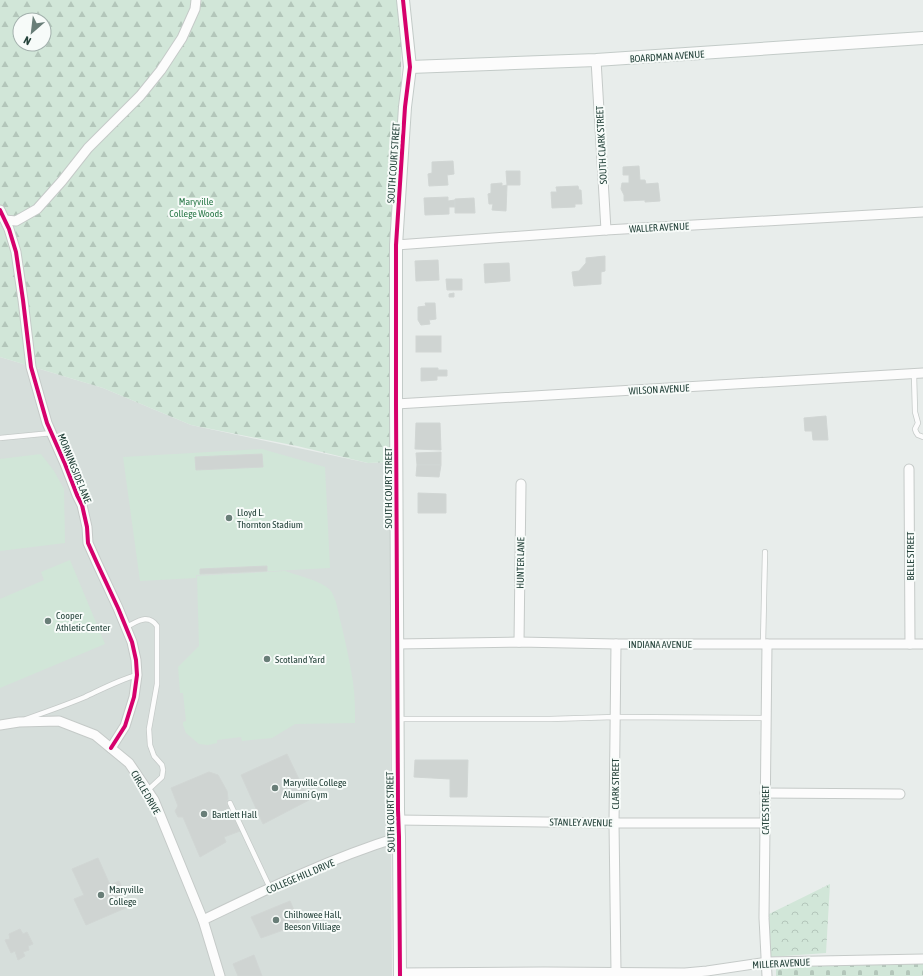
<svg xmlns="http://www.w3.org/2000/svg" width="923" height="976" viewBox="0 0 923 976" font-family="'Asap Condensed',sans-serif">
	<defs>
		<pattern id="forest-firs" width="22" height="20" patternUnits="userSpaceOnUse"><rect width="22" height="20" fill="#d1e6d8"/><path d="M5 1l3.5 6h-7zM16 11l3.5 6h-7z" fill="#b3c6ba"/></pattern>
		<pattern id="cemetery-stones" width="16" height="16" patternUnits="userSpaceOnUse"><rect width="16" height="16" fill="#d1e6d8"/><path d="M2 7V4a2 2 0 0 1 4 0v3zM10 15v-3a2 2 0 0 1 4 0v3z" fill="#b3c6ba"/></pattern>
		<pattern id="park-crowns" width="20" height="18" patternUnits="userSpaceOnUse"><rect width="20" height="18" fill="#d1e6d8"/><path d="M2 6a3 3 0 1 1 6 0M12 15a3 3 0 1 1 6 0" fill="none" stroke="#b3c6ba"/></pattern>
	</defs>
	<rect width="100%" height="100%" fill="#e8edeb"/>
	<path fill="#d6dedb" d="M0 357 103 388 191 425 368 463 390 462V710L392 976H0Z"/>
	<g fill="#d1e6d8">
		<path d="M262 449 325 467 330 568 196 575V578L140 581 123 457Z"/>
		<path d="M41 454 54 471 64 489 65 543 0 551V459Z"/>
		<path d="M70 560 105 644 0 688V599L44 580 41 572Z"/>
		<path d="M285 571C296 575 322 581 330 590 333 593 334 598 336 602 342 628 349 655 353 682 355 696 355 709 355 723L295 724 272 738 242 741 241 737 217 740V743L208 745 199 744 186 733 183 725V722L186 721 183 693H180L178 667 199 646 197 576Z"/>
	</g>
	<path fill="url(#forest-firs)" fill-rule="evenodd" d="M0 0H397L401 30V85L392 193 389 343 390 462 368 463 297 446 191 425 103 388 0 357ZM20 20H44V44H20Z"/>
	<path fill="url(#cemetery-stones)" d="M923 962V976H776V967Z"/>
	<path fill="url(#park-crowns)" d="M830 884 826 953 770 957 769 914Z"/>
	<g fill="#cfd4d2" stroke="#d1d6d4">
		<path d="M453 161 454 174 447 175 448 185 429 186 428 174 432 173V162Z"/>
		<path d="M639 166 640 180H645L646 184 658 183 660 201 645 202V200L624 201V195L621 189 622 183H629V175H623V167Z"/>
		<path d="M506 171H520V185H507Z"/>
		<path d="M502 183V186L507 185 506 211 492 210 493 204H489L488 194 491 193V184Z"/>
		<path d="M578 186 579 190H581L582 204H575V207L552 208 551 192H557L556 187Z"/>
		<path d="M448 197V201L455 200V207H449V214L425 215 424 198Z"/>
		<path d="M474 198 475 213H455V199Z"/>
		<path d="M605 256V271L601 272V284L574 286 572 272 579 271 586 263V258Z"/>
		<path d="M438 260 439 280 416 281 415 261Z"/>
		<path d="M509 263 510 281 485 283 484 264Z"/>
		<path d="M446 279H462V290H447Z"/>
		<path d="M454 293V297H449V294Z"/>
		<path d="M425 303H435L436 319 429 320 430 324 421 325 418 320V307L426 306Z"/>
		<rect x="416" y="336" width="25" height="16"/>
		<path d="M421 368H438V370H447V376H437V380L421 381Z"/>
		<path d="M826 416 828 440H813L812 431H805L804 418Z"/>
		<path d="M416 423H440L441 450 415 449Z"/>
		<path d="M441 452V465H417L416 453Z"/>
		<path d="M262 454 263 467 196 470 195 457Z"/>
		<path d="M417 465H441L439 477 416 476Z"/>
		<path d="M418 493 446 494V513H418Z"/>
		<path d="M267 566V571L200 574V569Z"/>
		<path d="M287 754 309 800 263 824 241 775Z"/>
		<path d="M415 760H468L467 797H450V779L414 777Z"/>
		<path d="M209 772 218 775 227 791 228 799 226 803 229 808 240 831 224 837 226 842 200 857 183 817H178L175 811 178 806 171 788Z"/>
		<path d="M98 858 110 885 119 881 130 906 86 925 74 899 84 895 72 869Z"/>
		<path d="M290 901 300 924 261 938 251 917Z"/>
		<path d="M20 929 23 934 27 932 33 944 28 946 29 950 23 952 25 956 18 960 15 951 11 953 5 940 10 939 9 934Z"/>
		<path d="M254 955 262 976H238L233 964Z"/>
	</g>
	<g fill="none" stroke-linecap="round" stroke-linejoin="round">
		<g stroke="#c5cac8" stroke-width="6">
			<g id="lane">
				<path d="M914 374 915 412 918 423 915 429 916 432 918 435 923 437"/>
				<path d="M0 438 52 433"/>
				<path d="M126 627C137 622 148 613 157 626V684L149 729 150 745 154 756 162 765 163 770 162 777 148 790"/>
				<path d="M763 644 765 552"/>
				<path d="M26 719C46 712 66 705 85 697 102 689 119 680 137 675"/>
				<path d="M399 719H550L615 717 766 718"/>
				<path d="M230 803 270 888"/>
			</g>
		</g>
		<g stroke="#c5cac8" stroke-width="11">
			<g id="street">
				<path d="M596 60 606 230"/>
				<path d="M0 210 9 229 16 252 23 300 31 367 47 423 65 464 77 495 82 505 87 527 88 543 97 563 118 608 132 642 136 660 137 675 134 697 125 726 111 748"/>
				<path d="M5 220 16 221 37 209 62 181 88 148 140 96 161 70 182 38 195 9 196 0"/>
				<path d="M396 245 606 230 923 212"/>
				<path d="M396 404 923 373"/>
				<path d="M909 469 910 644"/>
				<path d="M519 642 521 484"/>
				<path d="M397 644 519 642 616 644H923"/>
				<path d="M616 644 614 823 616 972"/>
				<path d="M767 644 764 918 767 976"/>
				<path d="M0 725 19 722 59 721 95 735 129 763 154 800 203 920 220 976"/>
				<path d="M765 793 900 794"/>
				<path d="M398 820 614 823H765"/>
				<path d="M203 920C267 889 331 858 399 837"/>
				<path d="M400 973 544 972 685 973 707 971 767 962 923 959"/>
			</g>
		</g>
		<g stroke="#c3cbc8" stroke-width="14">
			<g id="secondary">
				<path d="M410 67 596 60 923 38"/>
				<path d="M400 976 399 837 398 810 396 404V245L405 107 410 67 403 0"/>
			</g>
		</g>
		<use href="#lane" stroke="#fcfcfc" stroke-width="4.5"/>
		<use href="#street" stroke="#fcfcfc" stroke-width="9"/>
		<use href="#secondary" stroke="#fcfcfc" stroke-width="12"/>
		<g stroke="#f7fbf9" stroke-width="6">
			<g id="cycleway">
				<path d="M0 210 9 229 16 252 23 300 31 367 47 423 65 464 77 495 82 505 87 527 88 543 97 563 118 608 132 642 136 660 137 675 134 697 125 726 111 748"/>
				<path d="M400 976 399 837 398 810 396 404V245L405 107 410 67 403 0"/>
			</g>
		</g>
		<use href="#cycleway" stroke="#d6006c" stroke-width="4"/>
	</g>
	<g fill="#697e78" stroke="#f7fbf9" stroke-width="1.5">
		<circle cx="229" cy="518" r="4"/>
		<circle cx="48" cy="621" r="4"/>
		<circle cx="267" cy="659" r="4"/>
		<circle cx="275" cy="788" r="4"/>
		<circle cx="204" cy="814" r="4"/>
		<circle cx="101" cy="895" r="4"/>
		<circle cx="276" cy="920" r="4"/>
	</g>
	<g text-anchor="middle" stroke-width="4" stroke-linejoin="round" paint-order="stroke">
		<g font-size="10" fill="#24423a" stroke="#f7fbf9">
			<text transform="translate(667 56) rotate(-4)" y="4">BOARDMAN AVENUE</text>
			<text transform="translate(601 145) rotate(-93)" y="4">SOUTH CLARK STREET</text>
			<text transform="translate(393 163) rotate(-86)" y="4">SOUTH COURT STREET</text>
			<text transform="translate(659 227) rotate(-3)" y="4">WALLER AVENUE</text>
			<text transform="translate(659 389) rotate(-3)" y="4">WILSON AVENUE</text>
			<text transform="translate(75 468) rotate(68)" y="4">MORNINGSIDE LANE</text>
			<text transform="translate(388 488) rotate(-90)" y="4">SOUTH COURT STREET</text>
			<text transform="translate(910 556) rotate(-90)" y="4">BELLE STREET</text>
			<text transform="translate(520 563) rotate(-89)" y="4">HUNTER LANE</text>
			<text x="660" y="648">INDIANA AVENUE</text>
			<text transform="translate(615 784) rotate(-90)" y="4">CLARK STREET</text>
			<text transform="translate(146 792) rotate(60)" y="4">CIRCLE DRIVE</text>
			<text transform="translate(765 810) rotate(-90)" y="4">CATES STREET</text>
			<text transform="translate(390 812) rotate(-91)" y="4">SOUTH COURT STREET</text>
			<text transform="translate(581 822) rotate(1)" y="4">STANLEY AVENUE</text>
			<text transform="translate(300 876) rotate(-23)" y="4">COLLEGE HILL DRIVE</text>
			<text transform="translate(781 963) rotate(-3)" y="4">MILLER AVENUE</text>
		</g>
		<g font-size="10" fill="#2d7a4b" stroke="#f7fbf9">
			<text x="196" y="205">Maryville<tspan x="196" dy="12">College Woods</tspan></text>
		</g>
		<g font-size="10" fill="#24423a" stroke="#f7fbf9" text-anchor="start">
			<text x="237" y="516">Lloyd L.<tspan x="237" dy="12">Thornton Stadium</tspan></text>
			<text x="56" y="619">Cooper<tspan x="56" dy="12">Athletic Center</tspan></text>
			<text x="275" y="663">Scotland Yard</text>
			<text x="283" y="786">Maryville College<tspan x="283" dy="12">Alumni Gym</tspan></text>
			<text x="212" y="818">Bartlett Hall</text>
			<text x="109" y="893">Maryville<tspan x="109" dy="12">College</tspan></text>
			<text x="284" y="918">Chilhowee Hall,<tspan x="284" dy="12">Beeson Villiage</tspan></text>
		</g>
	</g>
	<g transform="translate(32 32) rotate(208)"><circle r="19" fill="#f7fbf9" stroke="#a3b1ad"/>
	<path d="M0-3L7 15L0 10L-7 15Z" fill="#697e78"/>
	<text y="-6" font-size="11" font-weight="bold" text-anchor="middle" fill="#24423a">N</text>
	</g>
</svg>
